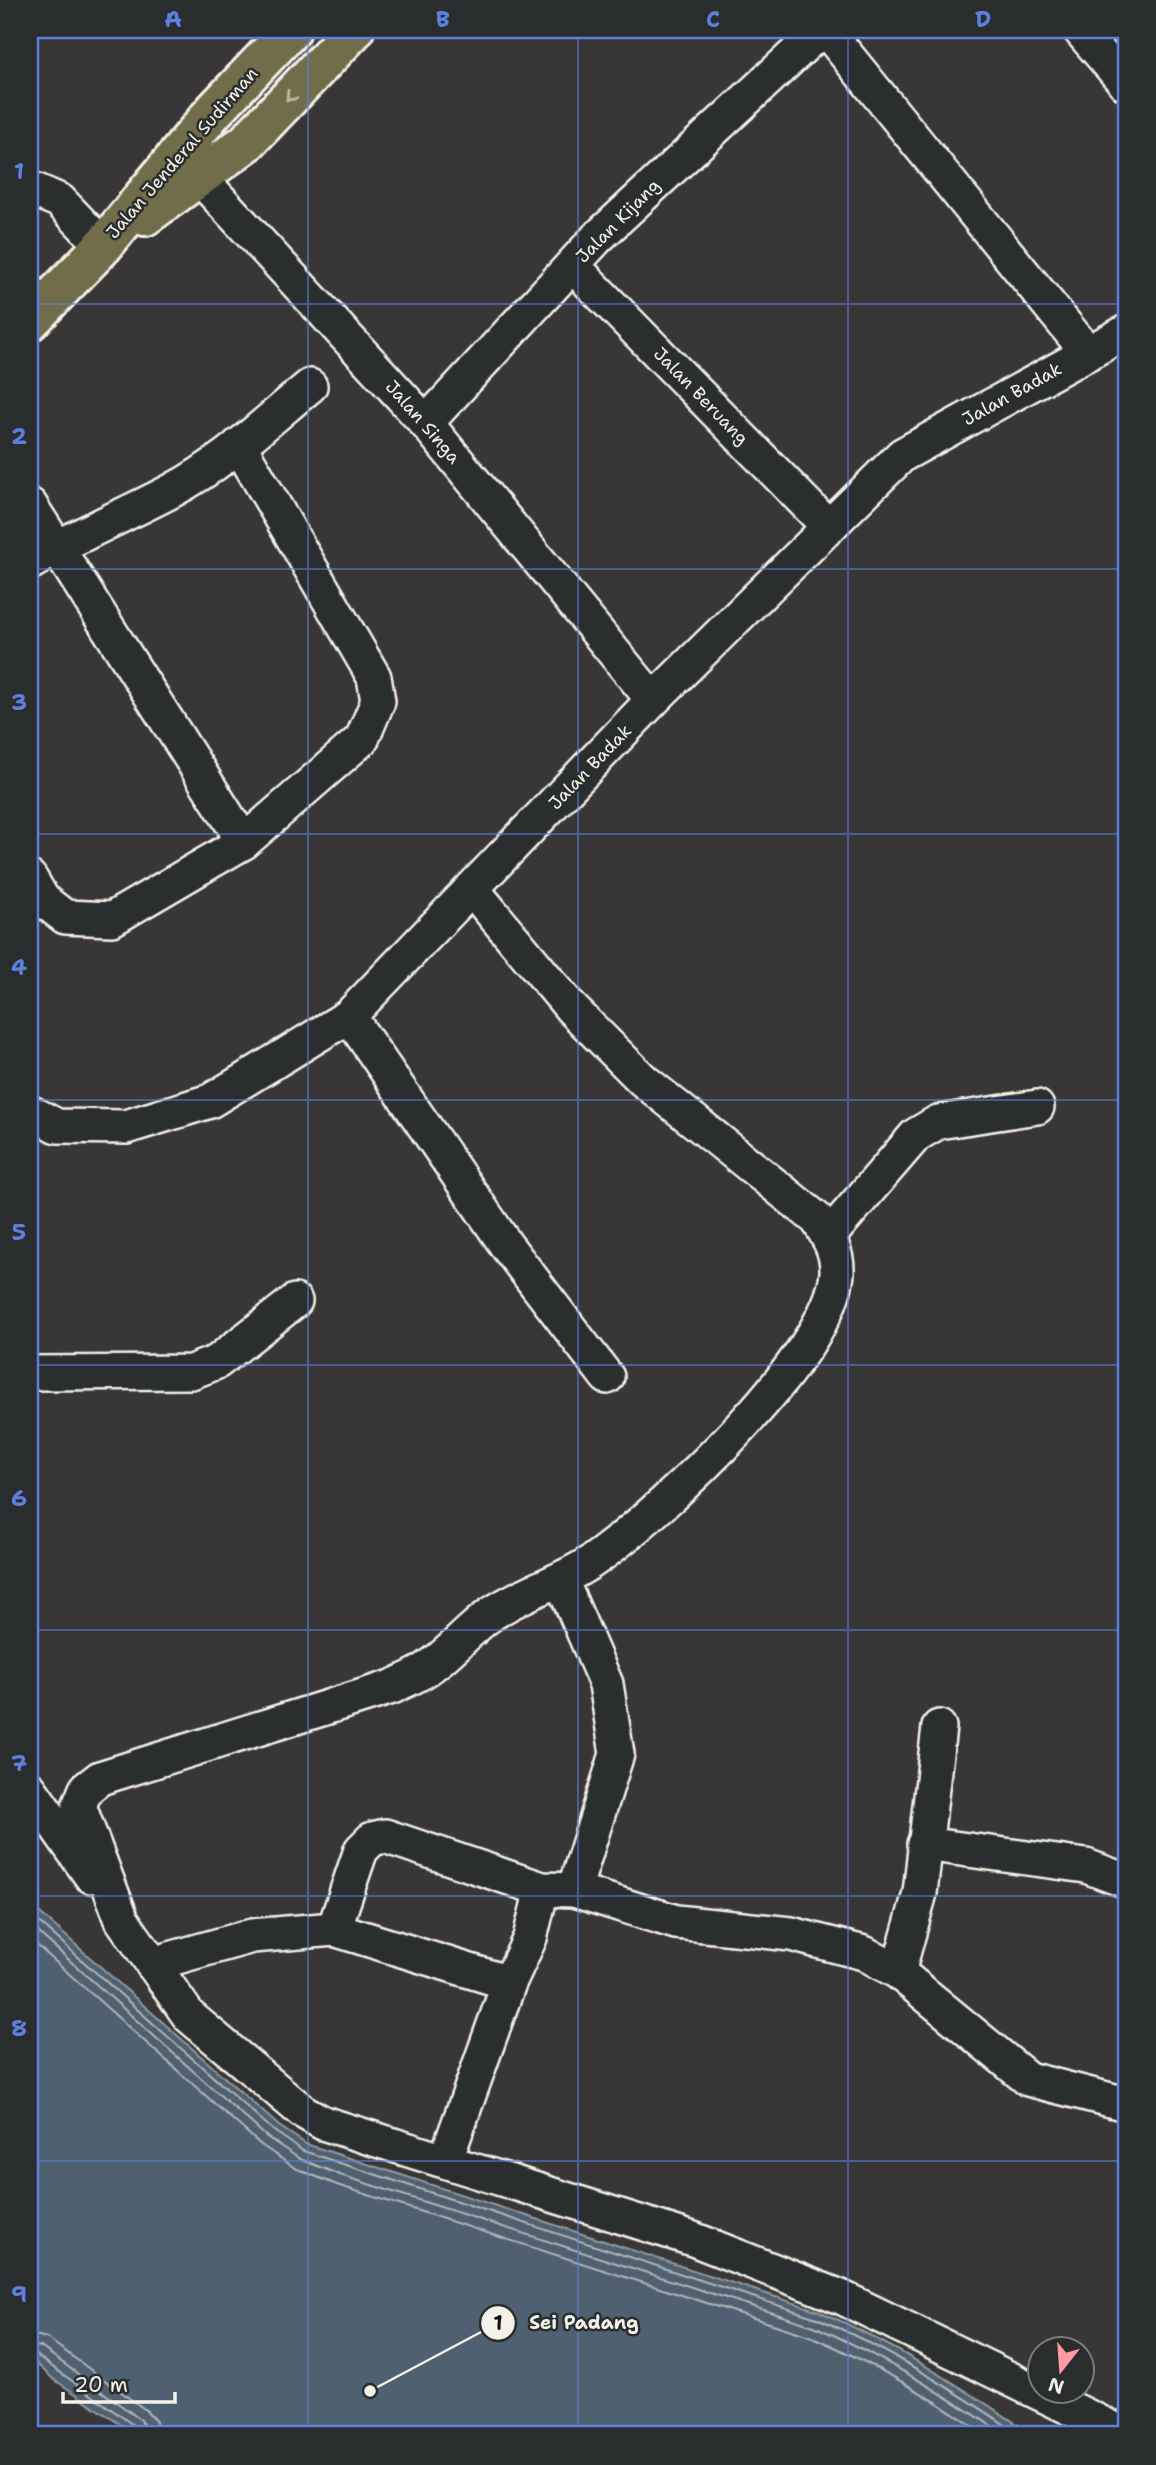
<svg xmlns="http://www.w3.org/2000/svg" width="1156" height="2465" viewBox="0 0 1156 2465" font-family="'Shantell Sans',sans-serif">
	<rect width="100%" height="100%" fill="#383636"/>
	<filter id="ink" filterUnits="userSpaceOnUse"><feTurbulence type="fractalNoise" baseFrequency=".0143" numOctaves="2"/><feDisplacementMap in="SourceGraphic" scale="14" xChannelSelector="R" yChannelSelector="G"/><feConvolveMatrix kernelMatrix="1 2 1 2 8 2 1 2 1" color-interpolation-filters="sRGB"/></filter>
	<g filter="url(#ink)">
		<path fill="#4f6070" stroke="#919aa0" stroke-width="2" d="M30 1904 279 2126 306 2144 819 2311C896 2345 964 2388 1033 2435H136L52 2378 30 2358Z"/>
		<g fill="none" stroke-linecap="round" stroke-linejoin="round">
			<g stroke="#b2b7b8" stroke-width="2">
				<path d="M30 1914 274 2131 303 2151 817 2318C890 2350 955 2390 1020 2435"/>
				<path d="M30 1925 268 2138 300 2159 340 2175 814 2326C882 2356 943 2393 1005 2435"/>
				<path d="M30 1939 261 2145 295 2168 337 2185 810 2336C873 2363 930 2396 986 2435"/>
				<path d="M30 2334 47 2338 147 2411 156 2422 158 2435"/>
				<path d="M30 2345 41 2347 141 2420 148 2435"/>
				<path d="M30 2353 36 2355 136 2427 139 2435"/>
			</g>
			<g stroke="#f4f1e8" stroke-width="21">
				<path id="service" d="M30 2432 34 2435"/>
			</g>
			<g stroke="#f4f1e8" stroke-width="38">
				<g id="minor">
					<path d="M826 30 1088 353"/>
					<path d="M1080 30 1126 84"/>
					<path d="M177 162 200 178 426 423 653 700"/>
					<path d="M30 188 60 201 103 246"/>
					<path d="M573 266 829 527"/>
					<path d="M426 423 597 238 821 30"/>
					<path d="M30 505 244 842"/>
					<path d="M30 563C76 535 126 515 173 490 224 463 266 422 310 386"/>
					<path d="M30 878 43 900 65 917 112 919 206 864 244 842 362 739 378 701 374 677 239 445"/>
					<path d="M472 889 571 1008 643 1080 817 1219C828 1236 838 1252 837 1273 831 1355 664 1509 598 1557 564 1582 524 1591 490 1615 467 1631 449 1655 425 1670 415 1677 403 1681 392 1687L100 1778 86 1789 79 1806 122 1920 189 2016 302 2111 323 2123 693 2239 841 2297 1126 2435"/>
					<path d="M349 1016 506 1245 607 1377"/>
					<path d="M30 1112 57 1126 126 1127 210 1101 349 1016 653 700 902 455 1126 332"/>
					<path d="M828 1237 916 1135 938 1122 1037 1107"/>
					<path d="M30 1373 191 1372 217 1362 295 1301"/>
					<path d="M561 1580 606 1684 617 1754 574 1890"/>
					<path d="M30 1789 91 1876"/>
					<path d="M924 1844 1086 1866 1126 1881"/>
					<path d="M334 1929 361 1850 372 1839 385 1836 542 1889 574 1890 676 1922 791 1934 864 1953 898 1972 1028 2079 1126 2104"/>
					<path d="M152 1964 252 1936 334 1929 509 1983"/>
					<path d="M898 1972 920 1893 939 1727"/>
					<path d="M446 2159 509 1983 530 1938 542 1889"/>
				</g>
			</g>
			<g stroke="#f4f1e8" stroke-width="44">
				<g id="primary">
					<path d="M145 216 246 143 354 30"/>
					<path d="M30 321 103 246 213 112 291 30"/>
				</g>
			</g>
			<use href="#service" stroke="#2a2d2e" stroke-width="16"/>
			<use href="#minor" stroke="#2a2d2e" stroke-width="33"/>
			<use href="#primary" stroke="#716d4b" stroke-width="38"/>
		</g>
		<defs><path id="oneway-chevron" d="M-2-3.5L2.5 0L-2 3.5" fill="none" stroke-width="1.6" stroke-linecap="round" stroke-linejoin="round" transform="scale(1.75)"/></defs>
		<use stroke="#c0bca9" href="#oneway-chevron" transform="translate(290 97) rotate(133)"/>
	</g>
	<path fill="none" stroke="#5e7fdd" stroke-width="2" stroke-opacity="0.55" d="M308 30V2435M578 30V2435M848 30V2435M30 304H1126M30 569H1126M30 834H1126M30 1100H1126M30 1365H1126M30 1630H1126M30 1896H1126M30 2161H1126"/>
	<g text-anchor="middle" stroke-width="5" stroke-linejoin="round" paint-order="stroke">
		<g font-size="18" fill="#f4f1e8" stroke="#2a2d2e">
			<text transform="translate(182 153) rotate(-49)" y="6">Jalan Jenderal Sudirman</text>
			<text transform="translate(618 221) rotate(-45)" y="6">Jalan Kijang</text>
			<text transform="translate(1012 394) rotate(-29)" y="6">Jalan Badak</text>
			<text transform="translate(701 396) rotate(46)" y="6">Jalan Beruang</text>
			<text transform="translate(423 422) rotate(49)" y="6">Jalan Singa</text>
			<text transform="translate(590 767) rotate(-46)" y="6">Jalan Badak</text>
		</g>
	</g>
	<path fill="none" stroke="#f4f1e8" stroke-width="2.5" d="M370 2391L498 2323"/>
	<g fill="#f4f1e8" stroke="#2a2d2e" stroke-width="2.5">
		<circle cx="370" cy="2391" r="7"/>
		<circle cx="498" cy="2323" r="18"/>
	</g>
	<g font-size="21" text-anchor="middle" font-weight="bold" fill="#111">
		<text x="498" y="2330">1</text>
	</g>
	<g font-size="19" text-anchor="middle" font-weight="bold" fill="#f4f1e8" stroke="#2a2d2e" stroke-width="5" stroke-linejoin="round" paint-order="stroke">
		<text x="584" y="2329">Sei Padang</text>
	</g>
	<rect width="1156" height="2465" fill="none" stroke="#2a2d2e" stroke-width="77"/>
	<g transform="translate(1061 2370) rotate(197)"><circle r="33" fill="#2a2d2e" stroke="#7b7b78" stroke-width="2"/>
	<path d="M0-5L12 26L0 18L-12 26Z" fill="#ff9aa2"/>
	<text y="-10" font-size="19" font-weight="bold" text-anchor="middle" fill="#f4f1e8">N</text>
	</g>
	<path d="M63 2392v10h112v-10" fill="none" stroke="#f4f1e8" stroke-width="3.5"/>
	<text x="74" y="2392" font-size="21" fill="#f4f1e8" stroke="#2a2d2e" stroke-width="5" paint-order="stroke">20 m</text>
	<rect x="38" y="38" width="1080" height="2388" fill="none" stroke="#5e7fdd" stroke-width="2.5"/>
	<g font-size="23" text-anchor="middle" font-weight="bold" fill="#5e7fdd">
		<text x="173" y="27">A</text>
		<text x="443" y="27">B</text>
		<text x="713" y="27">C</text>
		<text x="983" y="27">D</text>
		<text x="19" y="179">1</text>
		<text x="19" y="444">2</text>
		<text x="19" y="710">3</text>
		<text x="19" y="975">4</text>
		<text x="19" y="1240">5</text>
		<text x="19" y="1506">6</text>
		<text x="19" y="1771">7</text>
		<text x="19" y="2036">8</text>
		<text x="19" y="2302">9</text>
	</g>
</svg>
